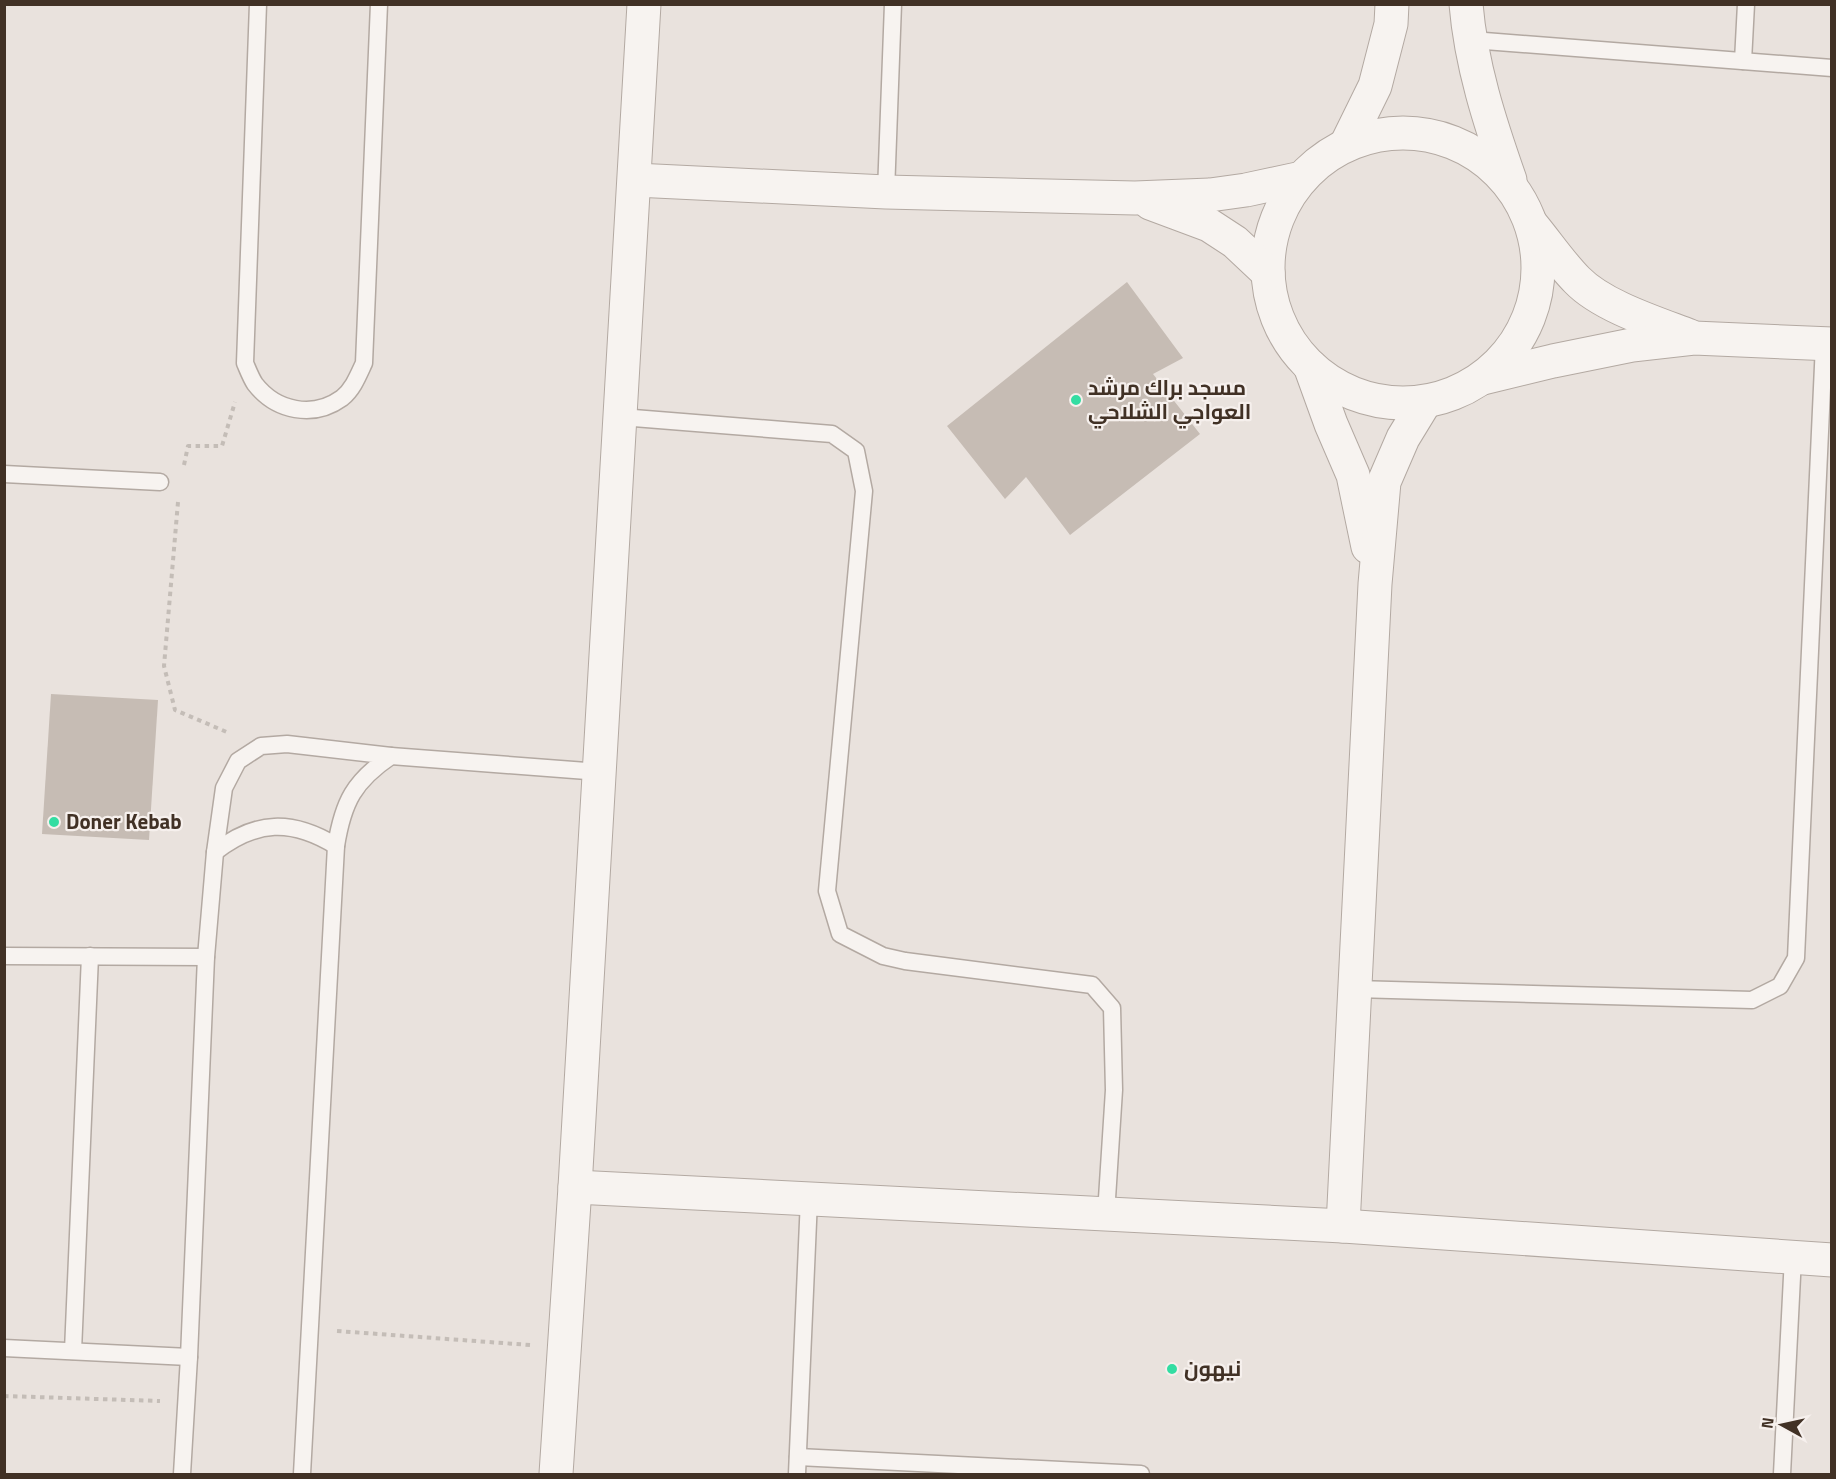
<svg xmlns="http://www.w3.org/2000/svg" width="1836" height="1479" viewBox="0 0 1836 1479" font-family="'Titillium Web',Cairo,sans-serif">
	<rect width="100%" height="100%" fill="#e9e2dd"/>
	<g fill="#c6bcb4">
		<path d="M1127 282 1183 358 1153 374 1200 434 1070 535 1026 477 1005 499 947 426Z"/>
		<path d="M51 694 158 700 149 840 42 834Z"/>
	</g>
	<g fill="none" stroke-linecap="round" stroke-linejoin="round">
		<g stroke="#b3a9a2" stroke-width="19">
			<g id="lane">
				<path d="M258 4 245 363C248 370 251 378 255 384 276 411 313 419 342 398 353 389 358 376 364 363L379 4"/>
				<path d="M1472 40 1832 68"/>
				<path d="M1743 61 1746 4"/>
				<path d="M886 192 893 4"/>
				<path d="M621 417 832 434 856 451 864 491 827 891 840 934 883 956 905 961 1092 985 1112 1008 1114 1090 1106 1214"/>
				<path d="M4 474 160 482"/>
				<path d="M391 756 600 772"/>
				<path d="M215 852C256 820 292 819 336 846"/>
				<path d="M4 956 206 957"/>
				<path d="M1355 989 1752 1000 1780 986 1796 958 1824 344"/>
				<path d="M4 1348 189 1357"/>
				<path d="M73 1351 90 956"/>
				<path d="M798 1457 1141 1474"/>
				<path d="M182 1474 189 1357 206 957 215 852 224 788 238 761 261 746 287 744 391 756C354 781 343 802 336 846L302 1474"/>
				<path d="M797 1474 809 1199"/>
				<path d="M1782 1474 1793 1257"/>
			</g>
		</g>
		<g stroke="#b3a9a2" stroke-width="35">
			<g id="street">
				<path d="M1466 4C1471 65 1490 123 1510 180"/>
				<circle cx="1403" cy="268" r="135"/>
				<path d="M1346 145 1375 86 1391 24 1392 4"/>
				<path d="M635 180 886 192 1135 198 1210 195 1246 190 1302 178"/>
				<path d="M1150 203 1209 225 1235 242 1268 273"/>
				<path d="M1532 225C1547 243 1561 264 1577 280 1602 306 1656 323 1690 336"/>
				<path d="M1310 366 1331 424 1353 475 1368 547"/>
				<path d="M1483 378 1553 361 1632 345 1694 338 1832 344"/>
				<path d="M575 1187 1343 1226 1832 1260"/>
				<path d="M1343 1226 1375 584 1384 482 1403 438 1425 402"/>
				<path d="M556 1474 575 1187 644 4"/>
			</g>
		</g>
		<g stroke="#c4bdb7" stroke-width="4" stroke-dasharray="4.5 4.5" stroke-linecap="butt">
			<path d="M184 465 188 446H222L235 402"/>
			<path d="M178 502 164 666 175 710 229 733"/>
			<path d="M337 1331 530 1345"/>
			<path d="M4 1396 160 1401"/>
		</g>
		<use href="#lane" stroke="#f7f3f0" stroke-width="16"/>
		<use href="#street" stroke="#f7f3f0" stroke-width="33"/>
	</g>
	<g fill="#33dda2" stroke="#f6f0ed" stroke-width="2">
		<circle cx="1076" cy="400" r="6"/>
		<circle cx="54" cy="822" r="6"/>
		<circle cx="1172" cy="1369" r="6"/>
	</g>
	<g text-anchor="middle" stroke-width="4.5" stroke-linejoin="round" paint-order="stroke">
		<g font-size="21" font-weight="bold" fill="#413125" stroke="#f6f0ed" text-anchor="start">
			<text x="1088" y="395">مسجد براك مرشد<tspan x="1088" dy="24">العواجي الشلاحي</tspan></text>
			<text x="66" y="829">Doner Kebab</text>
			<text x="1184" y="1376">نيهون</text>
		</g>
	</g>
	<rect width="1836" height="1479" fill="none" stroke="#413125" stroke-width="12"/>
	<g transform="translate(1782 1425) rotate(278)" stroke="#f6f0ed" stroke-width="4.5" paint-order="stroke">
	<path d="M0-4.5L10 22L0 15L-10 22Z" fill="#413125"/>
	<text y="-9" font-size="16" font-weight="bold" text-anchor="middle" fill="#413125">N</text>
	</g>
</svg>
